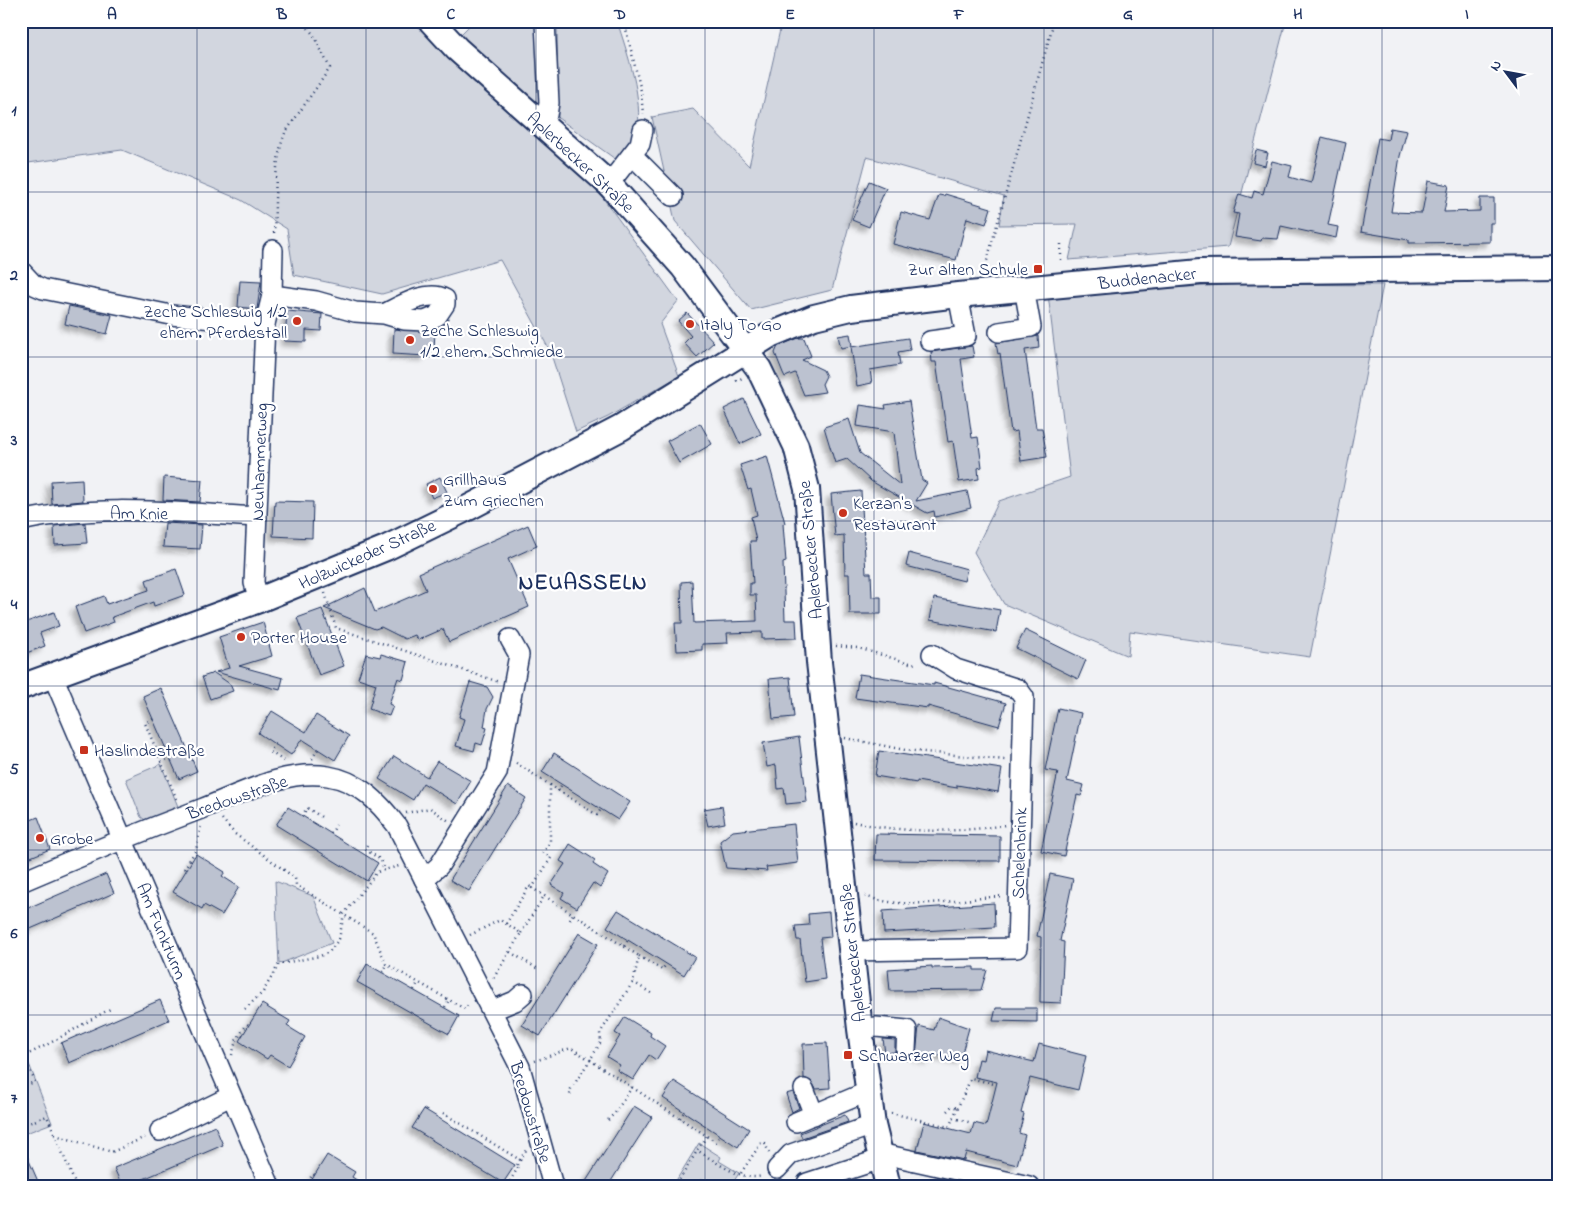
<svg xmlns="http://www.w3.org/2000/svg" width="1579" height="1207" viewBox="0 0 1579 1207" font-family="'Indie Flower',sans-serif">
	<defs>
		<filter id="shadow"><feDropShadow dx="-4.5" dy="4.5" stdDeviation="2.5" flood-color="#0004"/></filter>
	</defs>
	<rect width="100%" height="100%" fill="#f1f2f5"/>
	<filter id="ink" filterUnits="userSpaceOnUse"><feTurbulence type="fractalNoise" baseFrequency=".02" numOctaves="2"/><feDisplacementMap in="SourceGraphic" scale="10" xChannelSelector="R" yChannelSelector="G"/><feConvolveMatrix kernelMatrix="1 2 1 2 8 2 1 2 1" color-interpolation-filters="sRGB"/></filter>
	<g filter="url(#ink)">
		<g fill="#d2d6df" stroke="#76829e">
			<path d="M21 21H427L603 198 678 301 660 324 679 376 608 417 576 432 550 351 500 260 382 294 294 275 287 229 241 200 122 150 21 164Z"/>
			<path d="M474 21H539L540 105 537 106 458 37Z"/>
			<path d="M557 21H617C627 52 644 100 637 132 634 142 624 153 618 161L558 118Z"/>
			<path d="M782 21H1286L1228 247 1069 260 1077 224 999 225 1004 196 867 157 832 290 751 310 675 221 652 117 693 109 749 166Z"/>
			<path d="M1247 284 1383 285 1310 657 1130 631 1128 656 1004 604 974 552 999 501 1070 477 1048 294Z"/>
			<path d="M161 764 179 809 148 822 141 817 126 779Z"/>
			<path d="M275 881 313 896 332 943 279 964Z"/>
			<path d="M29 1064 52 1123 21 1135V1067Z"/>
			<path d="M699 1143 721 1157 719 1161 739 1173 731 1186H711L701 1179 697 1186 674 1184Z"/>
		</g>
		<g fill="#bcc2d0" stroke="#1b2f5e" filter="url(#shadow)">
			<path d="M1390 128 1407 131 1400 156 1391 212 1422 213 1428 181 1449 185 1444 212 1480 211V198H1494V223H1490V242L1409 243V240L1361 232 1378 138 1388 140Z"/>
			<path d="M1322 137 1346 143 1328 225 1338 227 1336 238 1281 226 1278 239 1262 238 1261 241 1235 237 1239 214 1233 213 1239 194 1252 198 1254 191 1263 194 1272 161 1292 166 1289 177 1311 183Z"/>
			<path d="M1256 150 1268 153 1265 166 1253 163Z"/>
			<path d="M869 181 886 188 869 227 852 220Z"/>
			<path d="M945 194 991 208 986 224 967 218 956 260 893 244 901 212 930 220 939 195 944 196Z"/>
			<path d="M240 281 261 282 257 309 238 307Z"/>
			<path d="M69 306 112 315 107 334 65 324Z"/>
			<path d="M287 311 322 314 321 331 306 330V342L285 341Z"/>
			<path d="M687 313 714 342 697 357 684 343 691 336 678 321Z"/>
			<path d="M394 329 435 331 434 350H427L426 356 393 354Z"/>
			<path d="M850 334 852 346 841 348 838 336Z"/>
			<path d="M1038 336 1039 348 1025 350 1036 428H1042L1047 457 1021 461 1017 431 1011 432 1000 353 998 354 996 343Z"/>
			<path d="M798 338H804L811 356 802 360 823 370 826 376 822 384 825 392 804 395 795 373 785 377 783 373 775 353 778 346Z"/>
			<path d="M908 338 910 350 898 352 900 365 870 370 872 383 857 386 851 347Z"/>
			<path d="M972 346 974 357 961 359 972 438 978 437 982 467 978 468 979 479 959 482 953 441 948 442 936 362H932L931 352Z"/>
			<path d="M744 399 761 434 740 444 724 409Z"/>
			<path d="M909 401 922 480 927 483 916 501 967 491 971 508 935 517 934 511 927 513 871 481 847 459 835 463 824 427 849 419 860 453 900 485 894 432 857 426 860 405 886 409 885 405Z"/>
			<path d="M700 423 712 444 679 463 667 441Z"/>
			<path d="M767 456 785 523 783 524 786 562 783 563 785 620H796L797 638 762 639V632L727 633 728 643 702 644V650L677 651 675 623H682L681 582 692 581 694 623 757 621 756 595H750V583H753L750 541H756L751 517 757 515 751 489 748 490 740 465Z"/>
			<path d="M164 477 202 480 200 502 163 500Z"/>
			<path d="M440 477 447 492 432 498 426 484Z"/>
			<path d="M82 479 83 501 52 504 51 481Z"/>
			<path d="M861 491 866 573H871L872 597H881V614H850L849 574H845L844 535 835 536 831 494Z"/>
			<path d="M275 501 313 502 312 538 273 536Z"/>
			<path d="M85 523 87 543 55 545 54 526Z"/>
			<path d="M165 523 202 525 200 549 163 547Z"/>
			<path d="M528 525 537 546 508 559 529 607 449 642 443 629 418 640 415 635 405 639 381 627 375 629 324 608 365 588 375 612 426 590 419 573Z"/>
			<path d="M909 553 967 569 964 581 906 566Z"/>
			<path d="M176 569 185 595 154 606 153 602 112 617 114 622 84 633 75 607 104 596 107 604 149 590 146 580Z"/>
			<path d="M934 598 1000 610 996 632 930 620Z"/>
			<path d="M322 609 344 666 319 675 297 618Z"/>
			<path d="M54 612 59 626 40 633 45 646 21 655V624Z"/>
			<path d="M263 622 272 656 239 666 283 678 280 690 216 672 229 668 219 637Z"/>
			<path d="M1025 630 1086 660 1078 679 1016 648Z"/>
			<path d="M366 654 380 657 381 654 408 662 403 680 398 678 389 704 393 706 389 716 369 709 376 684 358 678Z"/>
			<path d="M214 673 230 684 233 691 210 699 202 677Z"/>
			<path d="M859 674 934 685V683L1006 703 999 726 928 706V708L855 698Z"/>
			<path d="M790 677 794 717 773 719 769 679Z"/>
			<path d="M470 682 487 687 493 697 487 709 484 727 487 728 482 745 476 743 474 751 456 746 464 719 459 717Z"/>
			<path d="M161 688 197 771 179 779 143 696Z"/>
			<path d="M1058 708 1081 713 1067 781 1084 785 1081 796 1077 795 1064 856 1041 851 1058 772 1045 770Z"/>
			<path d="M272 711 306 732 316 715 349 736 335 760 302 739 291 755 258 733Z"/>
			<path d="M799 737 807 802 786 804 784 788 778 789 776 765 767 767 763 743Z"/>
			<path d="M879 751 1002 769 998 792 957 785V788L917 781V783L875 776Z"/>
			<path d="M554 753 630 802 618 820 542 772Z"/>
			<path d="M394 756 427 777 437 761 471 781 457 804 423 783 413 800 379 779Z"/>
			<path d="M508 786 526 798 469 891 450 880Z"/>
			<path d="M722 806 725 823 708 826 704 809Z"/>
			<path d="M288 807 378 863 367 881 276 825Z"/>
			<path d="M38 817 50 849 21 861V824Z"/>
			<path d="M794 824 798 863 766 867 767 871 726 868 720 841 733 831Z"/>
			<path d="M876 834 1000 836V861L875 860Z"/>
			<path d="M570 844 595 860 593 864 608 874 600 888 593 883 577 908 561 898 564 893 551 885 565 864 560 861Z"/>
			<path d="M196 854 225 872 222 876 239 887 222 915 204 905 202 909 173 892Z"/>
			<path d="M106 874 114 893 21 933V911Z"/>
			<path d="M1050 874 1073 879 1060 941 1064 942 1061 1003 1040 1002 1041 937 1037 936Z"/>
			<path d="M994 903 995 927 884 933 883 911Z"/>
			<path d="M618 910 695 957 684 975 607 927Z"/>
			<path d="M829 912 831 937 820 938 825 979 805 982 800 940H797L795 926 809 925 808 914Z"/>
			<path d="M579 933 598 944 540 1036 522 1025Z"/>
			<path d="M367 964 459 1016 449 1034 357 982Z"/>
			<path d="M932 966V968L974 967V970H987L981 990 890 991 888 969Z"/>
			<path d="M160 1000 169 1020 69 1063 61 1043Z"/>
			<path d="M262 1004 290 1021 287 1026 305 1037 288 1066 270 1055 267 1059 239 1041Z"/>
			<path d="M996 1008H1037V1022L993 1021Z"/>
			<path d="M625 1017 651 1033 650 1036 665 1046 656 1060 649 1055 633 1080 617 1070 620 1065 607 1057 620 1036 615 1033Z"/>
			<path d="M938 1017 969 1028 960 1060 931 1054 930 1060 916 1055 919 1026 934 1030Z"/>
			<path d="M883 1039 895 1040V1052L885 1053Z"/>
			<path d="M827 1043 830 1088 816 1089 811 1081 804 1078 803 1044Z"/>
			<path d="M1039 1044 1086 1056 1078 1090 1030 1078 1021 1113 1024 1114 1019 1133 1025 1135 1017 1165 966 1152 964 1160 917 1150 924 1122 971 1134 974 1123 986 1126 997 1082 975 1077 979 1059 983 1060 985 1050 1034 1062Z"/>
			<path d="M674 1081 749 1129 738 1147 663 1098Z"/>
			<path d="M793 1092 799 1108 792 1112 786 1094Z"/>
			<path d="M634 1106 652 1117 632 1148 608 1186H583Z"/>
			<path d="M424 1109 515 1165 503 1183 412 1128Z"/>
			<path d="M845 1115 848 1122 802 1138 800 1133Z"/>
			<path d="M215 1126 223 1145 127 1186H122L114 1168Z"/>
			<path d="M21 1142 40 1186H21Z"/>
			<path d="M327 1155 355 1172 352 1177 366 1186H308Z"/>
			<path d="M937 1177 959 1182 958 1186H934Z"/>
		</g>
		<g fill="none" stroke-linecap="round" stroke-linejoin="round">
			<g stroke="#1b2f5e" stroke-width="22">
				<g id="minor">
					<path d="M540 123 547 115 549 103 545 21"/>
					<path d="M632 155 673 196"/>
					<path d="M609 184 640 144 643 130"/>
					<path d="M21 271 34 285 43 289 171 315 265 324"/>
					<path d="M272 295 316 301 355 312 384 314 404 320 425 321 437 316 445 304V299C427 289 400 306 384 314"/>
					<path d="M999 332 1031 327 1024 288"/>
					<path d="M930 341 966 336 958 295"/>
					<path d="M21 521C97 503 179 513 257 517"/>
					<path d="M259 600 254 583 265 324 272 295 273 250"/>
					<path d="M53 676 270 1186"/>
					<path d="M424 879 439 866 497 773 519 655 510 639"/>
					<path d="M21 882C81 856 140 832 201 809 240 794 285 769 328 776 359 781 379 802 397 826L520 1067 553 1186"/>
					<path d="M852 951 1017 948 1024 697 1018 689 956 669 932 654"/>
					<path d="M493 1010 515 1001 523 994"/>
					<path d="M860 1029 876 1027 907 1030 906 1050"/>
					<path d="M804 1089 814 1115"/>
					<path d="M796 1122 869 1091"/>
					<path d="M160 1131 231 1096"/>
					<path d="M879 1153 1029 1186"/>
					<path d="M777 1169 791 1154 873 1125"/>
					<path d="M807 1183 881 1159"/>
				</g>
			</g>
			<g stroke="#1b2f5e" stroke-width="28">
				<g id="major">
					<path d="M431 21 457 49 609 184 683 267 759 369 796 446 807 489 819 662 860 1029 873 1125 888 1186"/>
					<path d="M21 687 259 600 386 548 468 508 621 428 770 335 814 317 851 308 958 295 1200 272 1558 268"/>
				</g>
			</g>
			<g stroke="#1b2f5e" stroke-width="2.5" stroke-dasharray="1 4" stroke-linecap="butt">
				<path d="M624 21 641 91 643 114"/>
				<path d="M274 233C276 200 273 164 285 133L330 68 313 34 302 21"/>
				<path d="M1061 244V264"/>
				<path d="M983 275 1054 21"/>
				<path d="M736 381 744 377"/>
				<path d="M325 593 336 628 499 682"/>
				<path d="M836 646 858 648 913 664 917 662"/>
				<path d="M153 719 145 723 177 800"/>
				<path d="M845 738 905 750 1005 760"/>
				<path d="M275 744 270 752 284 761"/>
				<path d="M312 759 318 749"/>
				<path d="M161 762 170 758"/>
				<path d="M516 763 550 785V842L543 853 551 858 532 888 639 956 633 982 600 1033 601 1042 590 1060 707 1136 697 1150C714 1161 742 1182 762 1176"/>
				<path d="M550 785 597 815 601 809"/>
				<path d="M558 791 562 784"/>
				<path d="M406 813 430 808 449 821"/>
				<path d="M302 816 307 808 323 818"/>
				<path d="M222 819 235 834 295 878 296 885 373 933 386 964 465 1009 470 1003"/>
				<path d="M854 822C903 833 956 833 1005 825"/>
				<path d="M331 834 336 825"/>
				<path d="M367 845 365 849 381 860 384 870"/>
				<path d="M184 869 196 850 201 825"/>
				<path d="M865 896C904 911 961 899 1003 896"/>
				<path d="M570 920 573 914"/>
				<path d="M506 924 529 886 532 888"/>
				<path d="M521 933 544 896"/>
				<path d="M470 935 500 920 521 933 493 979"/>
				<path d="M624 946 628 940"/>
				<path d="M510 952 538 969"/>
				<path d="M639 956 662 970 666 964"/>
				<path d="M383 972 387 965"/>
				<path d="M633 982 651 993"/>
				<path d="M414 990 418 983"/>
				<path d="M445 1007 449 1000"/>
				<path d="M245 1009 263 992 279 964 320 956 329 952 339 939 344 914 377 872 399 866"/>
				<path d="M21 1048 24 1056C55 1042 82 1024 112 1008"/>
				<path d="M232 1055 236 1041 247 1024 250 1026"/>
				<path d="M535 1061 571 1048 590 1060 571 1089 570 1095"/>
				<path d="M21 1087 35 1082 24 1056"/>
				<path d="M947 1111 952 1106 957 1108"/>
				<path d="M443 1113 520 1160 517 1165 519 1166 507 1186"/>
				<path d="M891 1113 949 1127 971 1078 994 1084"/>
				<path d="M680 1118 684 1112"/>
				<path d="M953 1118 972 1123"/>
				<path d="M608 1120 615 1113 632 1087"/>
				<path d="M21 1126 47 1116 55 1135"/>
				<path d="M707 1136 716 1142 720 1135"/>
				<path d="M520 1160 526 1150"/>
				<path d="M741 1173 761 1143H765L769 1153"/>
				<path d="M677 1184 697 1151"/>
				<path d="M76 1186 55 1135 112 1152 145 1137"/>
				<path d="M305 1186 313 1174 316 1176"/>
			</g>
			<use href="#minor" stroke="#fff" stroke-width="19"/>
			<use href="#major" stroke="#fff" stroke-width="24"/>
		</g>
	</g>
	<path fill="none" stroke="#1b2f5e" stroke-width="1" stroke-opacity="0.55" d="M197 21V1186M366 21V1186M536 21V1186M705 21V1186M874 21V1186M1044 21V1186M1213 21V1186M1382 21V1186M21 192H1558M21 357H1558M21 521H1558M21 686H1558M21 850H1558M21 1015H1558"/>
	<g fill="#c8321e" stroke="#fff" stroke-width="2">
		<rect x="1033" y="264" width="10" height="10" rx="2.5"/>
		<circle cx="297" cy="321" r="5"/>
		<circle cx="690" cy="324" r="5"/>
		<circle cx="410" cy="340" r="5"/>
		<circle cx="433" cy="489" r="5"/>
		<circle cx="843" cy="513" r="5"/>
		<circle cx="241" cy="637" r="5"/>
		<rect x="79" y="745" width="10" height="10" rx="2.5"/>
		<circle cx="40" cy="838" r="5"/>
		<rect x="843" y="1050" width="10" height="10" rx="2.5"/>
	</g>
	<g text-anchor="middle" stroke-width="4.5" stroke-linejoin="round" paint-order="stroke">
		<g font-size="18" fill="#1b2f5e" stroke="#fff">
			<text transform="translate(581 162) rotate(43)" y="6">Aplerbecker Straße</text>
			<text transform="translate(1147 278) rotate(-6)" y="6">Buddenacker</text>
			<text transform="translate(259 462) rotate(-88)" y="6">Neuhammerweg</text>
			<text transform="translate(139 513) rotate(1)" y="6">Am Knie</text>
			<text transform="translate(810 550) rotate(-95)" y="6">Aplerbecker Straße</text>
			<text transform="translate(367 554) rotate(-24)" y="6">Holzwickeder Straße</text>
			<text transform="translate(237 797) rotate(-19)" y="6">Bredowstraße</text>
			<text transform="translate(1019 853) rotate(-88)" y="6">Schelenbrink</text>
			<text transform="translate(162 931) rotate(67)" y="6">Am Funkturm</text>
			<text transform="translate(852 953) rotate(-96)" y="6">Aplerbecker Straße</text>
			<text transform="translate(531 1112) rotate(73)" y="6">Bredowstraße</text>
		</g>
		<g font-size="18" fill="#1b2f5e" stroke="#fff" text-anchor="start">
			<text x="1028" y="275" text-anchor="end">Zur alten Schule</text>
			<text x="287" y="317" text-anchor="end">Zeche Schleswig 1/2<tspan x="287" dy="21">ehem. Pferdestall</tspan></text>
			<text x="700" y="330">Italy To Go</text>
			<text x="420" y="336">Zeche Schleswig<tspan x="420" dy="21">1/2 ehem. Schmiede</tspan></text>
			<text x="443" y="485">Grillhaus<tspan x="443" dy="21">Zum Griechen</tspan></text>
			<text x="853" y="509">Kerzan's<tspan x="853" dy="21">Restaurant</tspan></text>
			<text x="251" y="643">Porter House</text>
			<text x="94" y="756">Haslindestraße</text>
			<text x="50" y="844">Grobe</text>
			<text x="858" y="1061">Schwarzer Weg</text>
		</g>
		<g font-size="22" font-weight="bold" letter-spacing="1" fill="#1b2f5e" stroke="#fff">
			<text x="583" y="589">NEUASSELN</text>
		</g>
	</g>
	<rect width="1579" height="1207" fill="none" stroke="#fff" stroke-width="55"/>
	<g transform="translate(1506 72) rotate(302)" stroke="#ffffff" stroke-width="4" paint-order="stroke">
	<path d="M0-4L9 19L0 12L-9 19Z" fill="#1b2f5e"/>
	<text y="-8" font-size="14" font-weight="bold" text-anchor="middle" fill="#1b2f5e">N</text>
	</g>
	<rect x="28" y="28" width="1524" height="1152" fill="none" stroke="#1b2f5e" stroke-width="2"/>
	<g font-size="16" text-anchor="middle" font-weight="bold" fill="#1b2f5e">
		<text x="112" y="19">A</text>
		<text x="282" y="19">B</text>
		<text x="451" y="19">C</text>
		<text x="620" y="19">D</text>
		<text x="790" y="19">E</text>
		<text x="959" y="19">F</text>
		<text x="1128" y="19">G</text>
		<text x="1298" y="19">H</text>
		<text x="1467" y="19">I</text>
		<text x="14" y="115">1</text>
		<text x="14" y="280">2</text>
		<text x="14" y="445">3</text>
		<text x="14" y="609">4</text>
		<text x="14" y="774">5</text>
		<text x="14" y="938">6</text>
		<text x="14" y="1103">7</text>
	</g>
</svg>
